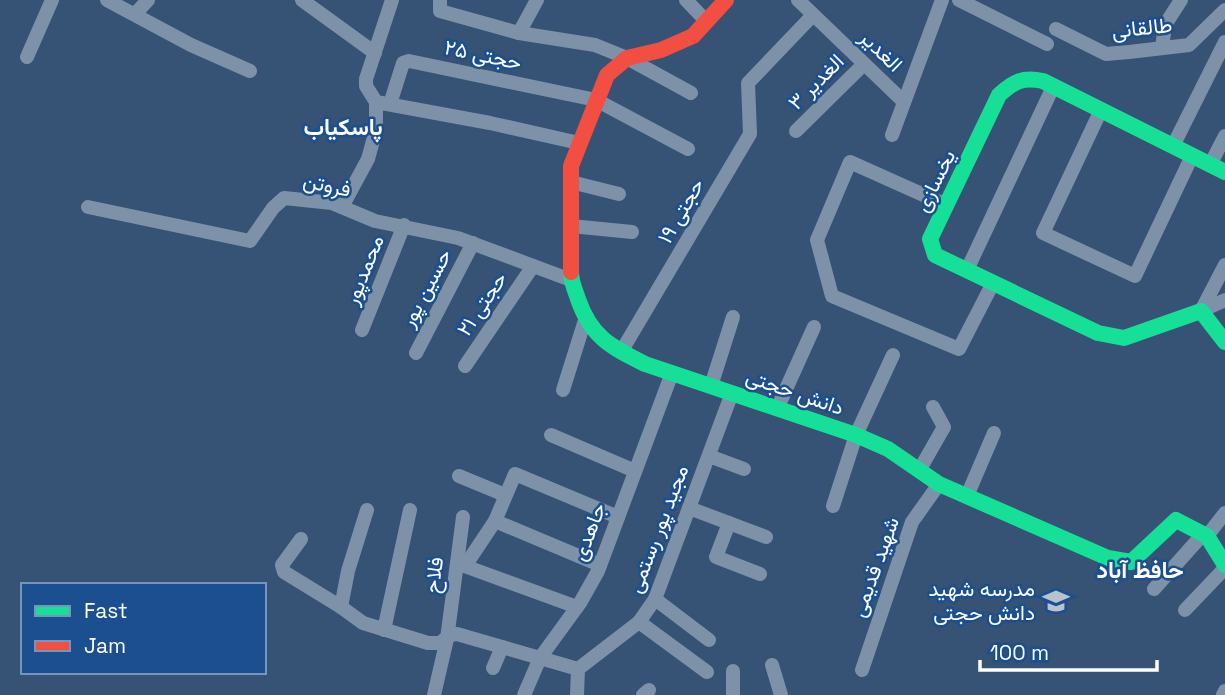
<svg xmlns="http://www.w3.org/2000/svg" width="1225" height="695" viewBox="0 0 1225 695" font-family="'Space Grotesk',Vazirmatn,sans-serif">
	<rect width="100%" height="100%" fill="#365274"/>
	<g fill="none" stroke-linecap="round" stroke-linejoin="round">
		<g stroke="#7d92a8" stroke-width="14">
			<path d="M107 0 191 45 250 71"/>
			<path d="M302 0 375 53"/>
			<path d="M392 0 366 79V86L376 102 490 123 579 143"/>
			<path d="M440 0V11L519 33 595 45 627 58 691 93"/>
			<path d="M686 0 706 21"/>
			<path d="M798 0 904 102"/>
			<path d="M959 0 1047 44"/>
			<path d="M135 14 148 0"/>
			<path d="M1056 29 1106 54 1129 52 1189 45 1225 10"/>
			<path d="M519 33 537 0"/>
			<path d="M1162 48 1165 25 1181 0"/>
			<path d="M27 57 52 0"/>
			<path d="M390 104 403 63 409 61 596 100 688 149"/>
			<path d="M1101 110 1043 233 1135 276 1192 156"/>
			<path d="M796 131 864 64"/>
			<path d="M892 135 942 0"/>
			<path d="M1173 146 1225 42"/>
			<path d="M1210 165 1225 136"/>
			<path d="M571 182 619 194"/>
			<path d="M946 205 850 162 817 240 832 296 959 349 993 283"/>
			<path d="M88 207 250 241 273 208 284 198 332 203 375 221 458 238 571 280"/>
			<path d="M342 207 368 159 376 130V102"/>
			<path d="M571 226 632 232"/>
			<path d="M1225 265 1201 311 1225 300"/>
			<path d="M967 270 1053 87"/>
			<path d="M362 330 404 225"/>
			<path d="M621 352 750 134 748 83 813 15"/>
			<path d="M416 353 473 243"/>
			<path d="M465 366 533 266"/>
			<path d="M711 386 733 317"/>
			<path d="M563 390 585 320"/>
			<path d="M777 409 814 327"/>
			<path d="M551 435 635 471"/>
			<path d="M709 456 744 469"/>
			<path d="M920 469 944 427 933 407"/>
			<path d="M459 476 505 495"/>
			<path d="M967 496 994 433"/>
			<path d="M833 506 856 435 893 355"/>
			<path d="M689 508 766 537"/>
			<path d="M495 521 600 565"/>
			<path d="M729 523 716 557 760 574"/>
			<path d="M1207 536 1225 513"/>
			<path d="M301 539 282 565 284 572 341 607 363 623 428 643H440L450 635 457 634 578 669 639 622 655 599 732 393"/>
			<path d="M459 564 577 607"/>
			<path d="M465 566 495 521 515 474 618 517"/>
			<path d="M1154 589 1204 533"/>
			<path d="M655 599 709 640"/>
			<path d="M341 607 348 571 367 510"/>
			<path d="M1185 610 1225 568"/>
			<path d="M639 622 707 672"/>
			<path d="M384 630 410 510"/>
			<path d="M772 665 781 695"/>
			<path d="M493 668 502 647"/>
			<path d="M862 670 912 522 939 484"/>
			<path d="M434 695 447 639 463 517"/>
			<path d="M524 695 540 658 580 603 598 571 672 373"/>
			<path d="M577 695 578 669"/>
			<path d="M643 695 649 690"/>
			<path d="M733 695V671"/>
			<path d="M1223 695 1225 691"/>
		</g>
		<g stroke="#16e098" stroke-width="16">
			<path d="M1225 172 1043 81C1023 77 1014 81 999 95L930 239 935 255 1098 333 1124 338 1201 311 1225 342"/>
			<path d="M571 272C571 282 575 290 578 299 591 337 611 347 645 364L856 435 888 449 939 484 1108 558 1131 562 1176 520 1207 536 1225 565"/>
		</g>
		<path stroke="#f24e42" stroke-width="16" d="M571 272V166L607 75 627 58 661 50 693 36 726 0"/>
	</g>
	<defs>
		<g id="school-bare" transform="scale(2.1)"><path d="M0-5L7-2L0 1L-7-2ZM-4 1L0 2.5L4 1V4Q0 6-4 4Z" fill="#b9c2ce" stroke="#1b4f8f" stroke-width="2.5" paint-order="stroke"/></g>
	</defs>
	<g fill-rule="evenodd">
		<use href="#school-bare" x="1056" y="601"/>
	</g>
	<g text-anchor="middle" stroke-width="5" stroke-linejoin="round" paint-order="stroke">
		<g font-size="21" fill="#fff" stroke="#1b4f8f">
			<text transform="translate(1142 28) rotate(-6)" y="7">طالقانی</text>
			<text transform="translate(881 51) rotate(44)" y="7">الغدیر</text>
			<text transform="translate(483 55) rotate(12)" y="7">حجتی ۲۵</text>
			<text transform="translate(816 82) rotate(-45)" y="7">الغدیر ۳</text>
			<text transform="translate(935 181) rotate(-64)" y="7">یخسازی</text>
			<text transform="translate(327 185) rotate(12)" y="7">فروتن</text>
			<text transform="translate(681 211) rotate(-60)" y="7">حجتی ۱۹</text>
			<text transform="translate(364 270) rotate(-68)" y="7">محمدپور</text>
			<text transform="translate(426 288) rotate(-62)" y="7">حسین پور</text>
			<text transform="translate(482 304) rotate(-56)" y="7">حجتی ۲۱</text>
			<text transform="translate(795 392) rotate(19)" y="7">دانش حجتی</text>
			<text transform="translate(658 529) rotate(-69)" y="7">مجید پور رستمی</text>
			<text transform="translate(589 532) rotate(-69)" y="7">جاهدی</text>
			<text transform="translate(875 567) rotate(-70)" y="7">شهید قدیمی</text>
			<text transform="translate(434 575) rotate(-82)" y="7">فلاح</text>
		</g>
		<g font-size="21" fill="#fff" stroke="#1b4f8f" text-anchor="end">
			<text x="1035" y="596">مدرسه شهید<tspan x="1035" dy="24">دانش حجتی</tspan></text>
		</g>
		<g font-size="23" font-weight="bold" fill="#fff" stroke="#1b4f8f">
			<text x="343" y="135">پاسکیاب</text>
			<text x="1140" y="578">حافظ آباد</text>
		</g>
	</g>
	<rect x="21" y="583" width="245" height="91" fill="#1b4f8f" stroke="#7695bc" stroke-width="2"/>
	<rect x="35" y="606" width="35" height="10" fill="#16e098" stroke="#7695bc" stroke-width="2"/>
	<text x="84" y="618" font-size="21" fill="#ffffff">Fast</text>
	<rect x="35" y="641" width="35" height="10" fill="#f24e42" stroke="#7695bc" stroke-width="2"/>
	<text x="84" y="653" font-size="21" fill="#ffffff">Jam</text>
	<path d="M980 660v10h177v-10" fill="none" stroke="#ffffff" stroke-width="3.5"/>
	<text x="990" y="660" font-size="21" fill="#ffffff" stroke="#1b4f8f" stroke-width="5" paint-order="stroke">100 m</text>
</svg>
